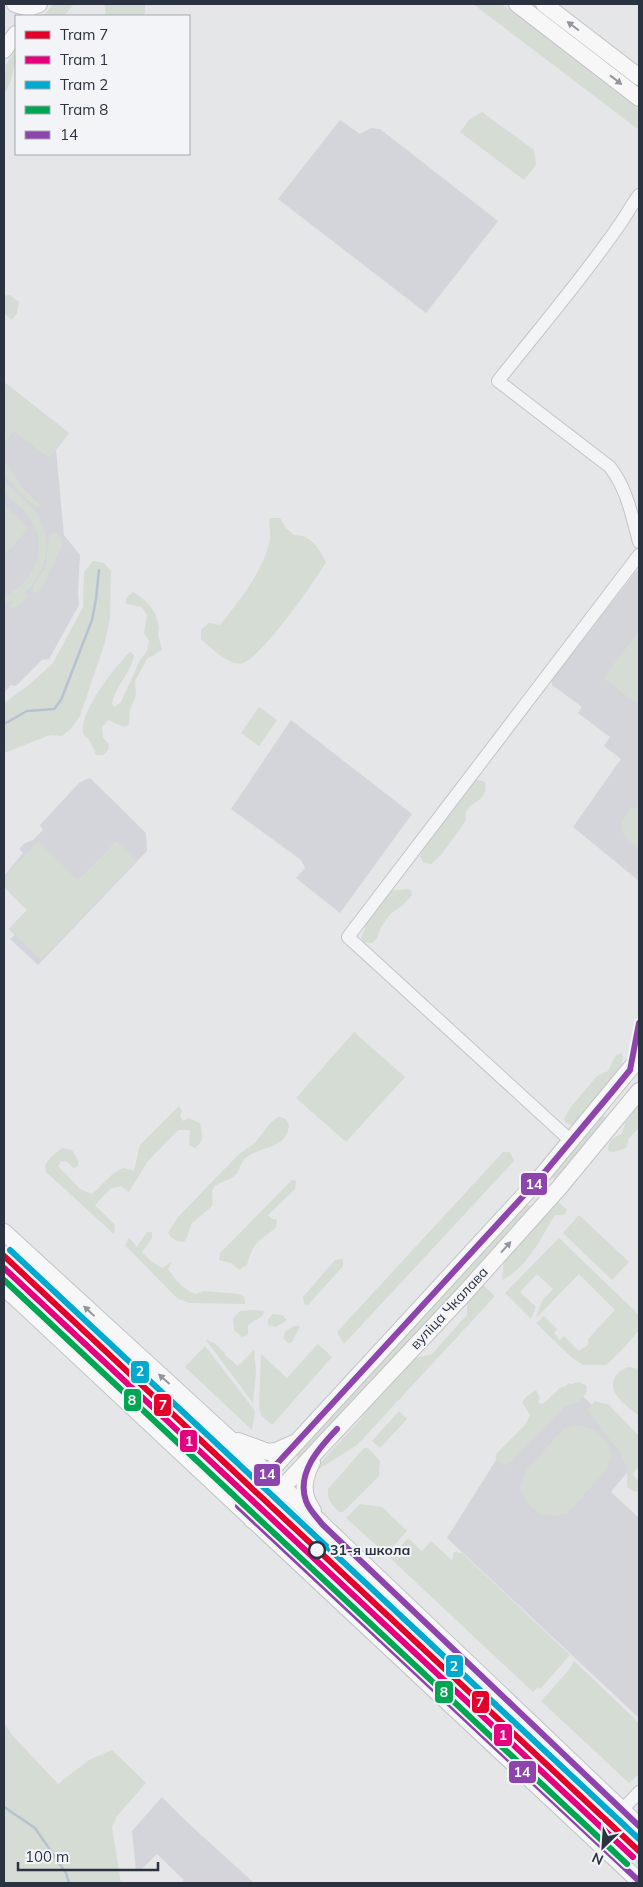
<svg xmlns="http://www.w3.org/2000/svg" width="643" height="1887" viewBox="0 0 643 1887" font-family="Mulish,sans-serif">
	<rect width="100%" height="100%" fill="#e4e6e8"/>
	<g fill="#d3d5db">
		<path d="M340 120 360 134 371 128 380 129 498 221 426 313 278 199Z"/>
		<path d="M4 382 69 433 56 450 64 535 80 555 78 593 79 605 49 659 42 660 16 686 11 685 4 693Z"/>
		<path d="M637 570 639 572V881L573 827 621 759 604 746 610 737 578 713 582 707 552 685V680Z"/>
		<path d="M291 720 412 814 340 913 296 878 305 868 301 860 231 809Z"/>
		<path d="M90 778 146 833 147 851 38 965 10 939 15 935 9 929 27 910 4 887V876L23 853 19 849 25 843 33 840 43 830 40 825 80 782Z"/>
		<path d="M569 1383 639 1450V1458L611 1492 639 1518V1718L447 1538 501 1452Z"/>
		<path d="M162 1797 187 1822 254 1883H181L184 1880 157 1854 141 1870 136 1871 132 1831Z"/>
	</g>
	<g fill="#d5dcd4">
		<path d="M53 4H74L64 16H44Z"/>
		<path d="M104 4H145V13L143 16H104L106 13Z"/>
		<path d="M473 4H502L639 110V130Z"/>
		<path d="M16 51C16 63 11 85 4 94V67Z"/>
		<path d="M482 112 534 150 536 165 524 180 460 132 469 120Z"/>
		<path d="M10 295 19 302 17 313 12 320 4 313V296Z"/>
		<path d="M4 383 69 433 49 458 14 431 6 441 4 440Z"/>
		<path d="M4 461 8 465 20 485 41 506 36 507 25 498 4 475Z"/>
		<path d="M4 481C14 491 26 500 35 511 54 537 48 571 25 593L29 597 14 609 10 607 13 600 4 604V596C34 583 49 549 31 520 24 509 13 501 4 492Z"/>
		<path d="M4 505 29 528 4 556Z"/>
		<path d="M270 518H280L286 528 294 535C311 535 318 547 326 562 316 580 261 658 243 663 230 667 210 647 201 639V630L209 623 220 625C239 601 261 574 269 544 272 535 268 527 270 518Z"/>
		<path d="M56 533 61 537 63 544 42 588 38 593 33 592V587L46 565 49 535Z"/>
		<path d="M93 561 104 563 111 571 110 618 105 642 80 716 71 729 62 736 50 735 4 753V703L29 685 53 663 83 607 84 572Z"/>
		<path d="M133 592C146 599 157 611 159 627 159 629 158 632 158 635 159 640 161 645 162 650L147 659 135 681 136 694 130 710 129 725 124 727 108 720 102 727 103 738 109 744 108 750 103 755H96C94 750 92 744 89 740 87 736 83 737 83 731 80 711 116 665 130 652L134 655C131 673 115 686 112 704L115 707 121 702 140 660 147 651 149 641 144 633 147 615 142 607 126 604V598Z"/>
		<path d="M639 631V698L636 703 603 678Z"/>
		<path d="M259 707 277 720 259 746 241 733Z"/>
		<path d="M475 779 485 782C490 806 462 799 466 820L442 854 431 864 423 862 420 856 425 846Z"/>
		<path d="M639 807V849C621 834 614 828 631 808Z"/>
		<path d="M38 841 78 880 116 841 136 861 41 960 9 929 27 910 4 887V877Z"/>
		<path d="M408 889 411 890 412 895 403 905 390 914 381 927 377 938 372 943 364 942 361 938 365 929 364 923 390 891Z"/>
		<path d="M354 1032 405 1077 346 1142 296 1098Z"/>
		<path d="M621 1053 623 1056 620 1070 580 1121 573 1125 566 1123 564 1119 570 1108 597 1076 608 1071 615 1056Z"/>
		<path d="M639 1105V1128L629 1138 626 1148 614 1152 608 1151C608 1141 613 1137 622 1134L625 1123Z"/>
		<path d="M179 1106 182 1111 180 1116 183 1121 188 1118 200 1123C202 1134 205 1141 195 1148L189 1145 190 1130H178L147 1162 129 1192 121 1186 110 1189 95 1205 115 1225 114 1234 46 1172 45 1165 51 1157 62 1148 72 1150 78 1160V1166L74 1168 67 1162 61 1161 58 1166 80 1189 92 1194C103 1185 111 1172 124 1168L134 1171 140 1145Z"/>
		<path d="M604 1116 608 1121 558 1182 550 1175 600 1117Z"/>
		<path d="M278 1117C284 1117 287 1119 289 1125 287 1148 264 1146 248 1156 240 1161 241 1169 235 1175 230 1181 220 1181 214 1187 210 1191 214 1200 212 1206L191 1224 187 1238 184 1242C177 1242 172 1239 168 1233L178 1217 239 1154 255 1143 270 1123Z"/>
		<path d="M503 1152H510L514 1161 344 1344 337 1332Z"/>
		<path d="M292 1180 296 1181 295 1189 268 1215 272 1219 277 1220 276 1228C258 1241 253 1243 247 1265L239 1270 231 1263 219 1260 220 1253Z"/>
		<path d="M558 1202 567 1210 564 1215H555C541 1238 527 1268 502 1280L504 1261Z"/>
		<path d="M527 1204 533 1208 302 1461 295 1454Z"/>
		<path d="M579 1215 629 1262 612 1280 563 1233Z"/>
		<path d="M147 1232H152V1238L142 1252 152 1262 162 1268 172 1262 168 1269C175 1280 183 1289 195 1294L204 1291 239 1294 244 1297 245 1304 189 1303 177 1298 125 1245 129 1238 137 1247Z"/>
		<path d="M559 1238 639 1315V1330L621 1351 606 1365H583L572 1358 536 1323 544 1316 557 1329 554 1333 560 1340 564 1336 579 1351 588 1345V1339L615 1310 579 1274 536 1318 542 1301 553 1289 537 1274 520 1292 536 1307 531 1319 505 1293Z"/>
		<path d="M343 1259V1266L308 1305 304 1304 303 1297 335 1260Z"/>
		<path d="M42 1282 47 1285 232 1459 229 1462 36 1283Z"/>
		<path d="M481 1283 495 1296 357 1445 319 1469 316 1468 359 1421 378 1396 416 1358 432 1354 467 1315V1299Z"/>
		<path d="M29 1291 176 1427 172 1431 33 1302 30 1297Z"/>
		<path d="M254 1310 265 1311 262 1316 248 1325V1335L242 1337 234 1330 233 1319 240 1311Z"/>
		<path d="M273 1314 282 1315 287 1320 276 1327 268 1325V1319Z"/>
		<path d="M293 1326H300L292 1342 288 1343 283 1338 285 1332Z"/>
		<path d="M207 1339 212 1343 213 1342 225 1353 224 1354 238 1366 254 1350 256 1373 253 1403 206 1340Z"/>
		<path d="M318 1344 332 1357 272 1425 261 1415 259 1408 261 1354 287 1378Z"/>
		<path d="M205 1346 255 1411 252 1430 185 1367Z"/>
		<path d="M629 1367 639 1369V1416C629 1407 608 1395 614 1379 617 1372 623 1369 629 1367Z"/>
		<path d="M578 1382 586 1385 587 1392 579 1402 565 1406 512 1461 505 1465 496 1461V1454L525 1425 530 1415 522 1402 526 1397 536 1390 540 1398 538 1403 543 1404 560 1388Z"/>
		<path d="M595 1401 609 1405 639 1436V1465L633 1474 637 1480 639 1481V1489L636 1492 627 1487V1469L621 1454 587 1410Z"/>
		<path d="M399 1411 407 1419 380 1448 372 1441Z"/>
		<path d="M577 1425C597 1428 603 1435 612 1454L607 1469 568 1513 554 1516 540 1514 526 1502 520 1487 525 1472 563 1429Z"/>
		<path d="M364 1448H368L380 1461 379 1476 343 1512H339C331 1504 327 1500 328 1489Z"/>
		<path d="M360 1504 382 1507 407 1531 389 1551 384 1552 346 1518Z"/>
		<path d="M286 1529 454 1687 448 1686 282 1533Z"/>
		<path d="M408 1538 422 1551 431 1541 452 1560 454 1552 462 1553 570 1655 540 1689 538 1687 533 1692 390 1558Z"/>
		<path d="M347 1565 462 1671V1680L343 1569Z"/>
		<path d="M574 1661 639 1723V1774L629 1783 541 1701 568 1671Z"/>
		<path d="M476 1688 639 1839V1847L471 1689Z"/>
		<path d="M464 1696 639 1861V1866L467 1705 464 1701Z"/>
		<path d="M4 1723 12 1735 58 1784 89 1760 112 1750 146 1783 117 1816 112 1827 121 1883H4Z"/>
	</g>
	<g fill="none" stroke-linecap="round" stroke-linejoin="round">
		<g stroke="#b5c2d0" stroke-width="2.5">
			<path d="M4 724 27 711 54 709 61 700 92 620 96 599 99 570"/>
			<path d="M4 1807 35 1828 66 1873 69 1883"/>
		</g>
		<g stroke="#c2c4c6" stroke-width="14">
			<g id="minor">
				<path d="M639 195C632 204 627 214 620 224 583 278 539 329 498 381L610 467C627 489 632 516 639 542"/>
				<path d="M571 1141 348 937 639 555"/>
				<path d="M622 1810 639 1792"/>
			</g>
		</g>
		<g stroke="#c1c3c5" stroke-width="18">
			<g id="major">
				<path d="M15 4 29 8 39 4"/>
				<path d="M517 4 639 98"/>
				<path d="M544 4 639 77"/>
				<path d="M4 50 16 34"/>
				<path d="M4 1232 303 1506 639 1826"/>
				<path d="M4 1287 639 1881"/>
				<path d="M12 1295 40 1266"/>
				<path d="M238 1441 268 1452 276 1451 294 1443"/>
				<path d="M312 1462C303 1480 301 1494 313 1511"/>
				<path d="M238 1506 539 1179 639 1058"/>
				<path d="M252 1520 463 1295 559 1188 639 1091"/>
				<path d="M438 1693C457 1696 471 1681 466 1662"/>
			</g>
		</g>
		<use href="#minor" stroke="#f3f4f5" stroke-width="12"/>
		<use href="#major" stroke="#f7f7f7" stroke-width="16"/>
		<g stroke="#f2f4f7" stroke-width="10">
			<g id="bus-1">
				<path d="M639 1023 630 1070 612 1092 539 1179 238 1506 639 1881"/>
				<path d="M337 1429C319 1448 296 1473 306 1501 309 1510 317 1517 322 1524L639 1826"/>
			</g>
		</g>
		<use href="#bus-1" stroke="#8e44ad" stroke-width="6"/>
		<g stroke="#f2f4f7" stroke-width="10">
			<path id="tram-1" d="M4 1256 639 1851"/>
		</g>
		<g stroke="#f2f4f7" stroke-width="10">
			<path id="tram-2" d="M4 1268 633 1857"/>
		</g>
		<g stroke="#f2f4f7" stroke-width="10">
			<path id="tram-3" d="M10 1250 639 1839"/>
		</g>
		<g stroke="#f2f4f7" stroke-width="10">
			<path id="tram-4" d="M4 1280 627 1864"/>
		</g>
		<use href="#tram-1" stroke="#e4002b" stroke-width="6"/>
		<use href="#tram-2" stroke="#e5007d" stroke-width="6"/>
		<use href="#tram-3" stroke="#00a9ce" stroke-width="6"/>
		<use href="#tram-4" stroke="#00a651" stroke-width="6"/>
	</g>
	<defs><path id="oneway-solid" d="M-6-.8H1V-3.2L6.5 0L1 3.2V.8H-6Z" transform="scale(1.25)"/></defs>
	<g fill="#92959c">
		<use href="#oneway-solid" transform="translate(573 26) rotate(-143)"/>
		<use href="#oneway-solid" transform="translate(616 80) rotate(38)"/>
		<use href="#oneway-solid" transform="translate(506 1247) rotate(-48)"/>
		<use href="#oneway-solid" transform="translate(89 1311) rotate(-137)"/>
		<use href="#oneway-solid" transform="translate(164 1379) rotate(-138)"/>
	</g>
	<circle fill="#f2f4f7" stroke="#2c3340" stroke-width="2.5" cx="317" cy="1550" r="8"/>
	<g text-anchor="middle" stroke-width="4" stroke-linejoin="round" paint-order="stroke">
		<g font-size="14" fill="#2c3340" stroke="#f2f4f7">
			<text transform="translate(449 1308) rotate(-47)" y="5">вуліца Чкалава</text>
		</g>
		<g font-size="14" font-weight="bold" fill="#2c3340" stroke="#f2f4f7" text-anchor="start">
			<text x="330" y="1555">31-я школа</text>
		</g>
	</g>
	<g stroke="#f2f4f7" stroke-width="2">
		<rect x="520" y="1172" width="28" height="24" rx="5" fill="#8e44ad"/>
		<rect x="130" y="1360" width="20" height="24" rx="5" fill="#00a9ce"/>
		<rect x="123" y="1388" width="19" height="24" rx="5" fill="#00a651"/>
		<rect x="153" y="1393" width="19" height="24" rx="5" fill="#e4002b"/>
		<rect x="179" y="1429" width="19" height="24" rx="5" fill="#e5007d"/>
		<rect x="253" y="1463" width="28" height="24" rx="5" fill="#8e44ad"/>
		<rect x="445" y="1654" width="19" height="24" rx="5" fill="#00a9ce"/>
		<rect x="434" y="1680" width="20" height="24" rx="5" fill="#00a651"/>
		<rect x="471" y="1690" width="19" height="24" rx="5" fill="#e4002b"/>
		<rect x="493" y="1723" width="20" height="24" rx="5" fill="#e5007d"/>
		<rect x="508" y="1760" width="29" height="24" rx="5" fill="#8e44ad"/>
	</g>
	<g font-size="14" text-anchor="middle" font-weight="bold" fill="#fff">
		<text x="534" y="1189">14</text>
		<text x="140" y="1376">2</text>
		<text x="132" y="1405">8</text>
		<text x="163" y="1410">7</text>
		<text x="189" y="1446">1</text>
		<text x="267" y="1479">14</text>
		<text x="454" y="1671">2</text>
		<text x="444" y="1697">8</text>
		<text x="480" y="1707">7</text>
		<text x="503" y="1740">1</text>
		<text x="522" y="1777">14</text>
	</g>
	<rect width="643" height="1887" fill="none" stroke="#2c3340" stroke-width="10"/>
	<rect x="15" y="15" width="175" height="140" fill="#f2f4f7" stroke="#a3a7ae"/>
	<rect x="25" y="31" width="25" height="8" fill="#e4002b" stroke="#a3a7ae"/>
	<text x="60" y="40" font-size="15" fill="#2c3340">Tram 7</text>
	<rect x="25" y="56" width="25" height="8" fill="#e5007d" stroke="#a3a7ae"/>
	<text x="60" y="65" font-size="15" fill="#2c3340">Tram 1</text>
	<rect x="25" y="81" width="25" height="8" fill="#00a9ce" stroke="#a3a7ae"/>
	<text x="60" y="90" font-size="15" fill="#2c3340">Tram 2</text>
	<rect x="25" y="106" width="25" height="8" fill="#00a651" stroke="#a3a7ae"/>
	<text x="60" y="115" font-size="15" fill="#2c3340">Tram 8</text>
	<rect x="25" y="131" width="25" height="8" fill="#8e44ad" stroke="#a3a7ae"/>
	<text x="60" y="140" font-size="15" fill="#2c3340">14</text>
	<g transform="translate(603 1847) rotate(205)" stroke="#f2f4f7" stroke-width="4" paint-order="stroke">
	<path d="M0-4L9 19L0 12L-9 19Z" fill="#2c3340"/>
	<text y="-8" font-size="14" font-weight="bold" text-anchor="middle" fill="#2c3340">N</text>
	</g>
	<path d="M18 1862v8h140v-8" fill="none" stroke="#2c3340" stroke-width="2.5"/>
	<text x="25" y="1862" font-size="15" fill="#2c3340" stroke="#f2f4f7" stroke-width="4" paint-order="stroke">100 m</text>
</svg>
